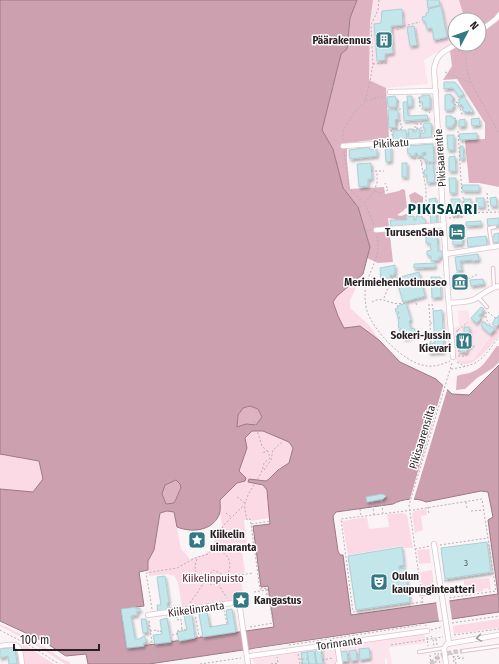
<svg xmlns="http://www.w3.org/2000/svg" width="499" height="664" viewBox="0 0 499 664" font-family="'Fira Sans Condensed',sans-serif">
	<defs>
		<filter id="shadow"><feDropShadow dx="1.5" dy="2.5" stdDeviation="1" flood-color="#0004"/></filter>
	</defs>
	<rect width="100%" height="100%" fill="#fbf4f6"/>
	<g fill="#fce4ec">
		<path d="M373 0H459L465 20H455V41L424 60 428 84 386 88 369 80 370 22Z"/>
		<path d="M468 310 470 318 491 335 473 360 460 361 455 358 454 328 459 326 458 311Z"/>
		<path d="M424 633 426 643 392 647 395 664 392 647 389 648 392 664H388L387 658H385V664H371L370 662 361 663V664H254L253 659Z"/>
	</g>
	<g fill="#fbdae5">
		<path d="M363 274 350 300V308L369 325 379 340 360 326 344 328 338 316 333 302 337 296Z"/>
		<path d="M499 325V336C489 346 470 377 455 358L460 361 473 360Z"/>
		<path d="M252 431H263L289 442 293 448 289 463 284 467H280L269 480 266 481 249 479 248 481 266 487 267 490 270 518 251 521 250 519 244 520 247 544 241 545 245 573 240 574 244 599 182 608 178 582 174 576 168 574 149 576 147 566 148 561 154 550 160 513 167 511 174 512 181 549 190 559 205 554 210 550 222 525 220 514V500L237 483 243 482 239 471 241 467 245 438Z"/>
		<path d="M0 454 39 461 43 480 33 492 0 489Z"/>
		<path d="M426 509 427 515 421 516 423 530 415 533 412 514 414 511Z"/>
		<path d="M404 513 407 515 413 548H403L402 546 348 555 342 521 367 517 369 529 389 527 387 514Z"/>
		<path d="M429 549 431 563 419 564 417 550Z"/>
		<path d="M432 570 434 585 422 587 420 572Z"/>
		<path d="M489 578 491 590H488V588L483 589V591L461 594 460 587 464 586V581Z"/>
		<path d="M499 619V628L454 634 453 626Z"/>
		<path d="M0 624 41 644 62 659 70 662V664H65L36 645 0 626Z"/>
		<path d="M22 643 54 664H25Z"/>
	</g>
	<g fill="#deb2c1">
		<path d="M357 0H373L370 22 369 80 386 88 389 138 347 143V160L350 189 384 187 385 194 399 191 402 189 405 190 407 207 403 211 397 215 401 216 406 214 413 215 406 216V220L396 221 395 219 388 218 393 262 378 263 367 258 370 247 358 207 343 188 333 149 322 130 341 54 347 49 350 18Z"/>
		<path d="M459 0H499V187L479 183H469L465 140 485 139V123L457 79 443 80 452 66 450 51 462 44H479V20H465Z"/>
		<path d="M415 192 423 197V203L420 209 416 210 412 207 409 195Z"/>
		<path d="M497 346H499V362L493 368 477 378 465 389 456 390 457 376C462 374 467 374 472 372 484 368 490 354 497 346Z"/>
		<path d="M250 406 258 409 262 417 256 426 246 425 237 427 238 415 243 408Z"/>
		<path d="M176 480 180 484 181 488C178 493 177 498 174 503L166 504 162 494 164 485Z"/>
	</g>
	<path fill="#cca0af" stroke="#9b7985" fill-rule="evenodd" d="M0 0H357L350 18 347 49 341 54 322 130 333 149 343 188 358 207 370 247 363 274 337 296 333 302 338 316 344 328 360 326 379 340 400 362 436 379 452 394 469 395 499 365V612L149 664H88L86 654 66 656 43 641 0 621V489L33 492 43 479 39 461 0 454ZM250 406 258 409 262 417 256 425 246 424 237 427 238 415 243 408ZM252 431H263L289 442 293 448 289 463 278 470 269 479 266 481 249 479 248 482 263 485 267 490 270 524 253 526 261 587 268 586 274 627 127 648 121 609 144 606 139 572 148 570V561L154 550 160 513 167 511 174 512 177 527C192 533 212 531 219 515 221 511 220 504 220 500L237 483 245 481 246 478 239 471 247 448 245 438ZM176 480 180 484 181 488C178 493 177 498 174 503L166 504 162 494 165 485ZM481 491 488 492 493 517 488 520 498 594 351 615 343 555H340L338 551 333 516 336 512 393 504C402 499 416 497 426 502Z"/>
	<g fill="#fbf4f6">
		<path d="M444 383 448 387 413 502H409Z"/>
		<path d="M449 599 452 620 439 621 436 601Z"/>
		<path d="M421 624 422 626 260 650 252 651V649Z"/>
	</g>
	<g fill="#c3e6eb" stroke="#accfd3" filter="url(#shadow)">
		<path d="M427 0H439L440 5 428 8Z"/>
		<path d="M441 6 447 37 434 40 432 28 427 29 425 21H423L422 17 426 16V13L429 12 428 9Z"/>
		<path d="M402 9 403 25 391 26 393 53 385 54V60L377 61 374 24 381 23 382 11Z"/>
		<path d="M414 26 417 45 410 46 407 27Z"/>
		<path d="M444 82H455L464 94 459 97 453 88 444 89Z"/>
		<path d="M451 94V96H453V100H452V103H454V107L452 108V110H445V95Z"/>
		<path d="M422 95H430V108H423L422 102H420L419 97H422Z"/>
		<path d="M395 96 396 99H397L396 107H388L387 97Z"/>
		<path d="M407 96H412V106H408Z"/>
		<path d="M464 97 473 111 471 113 469 111 467 113 466 111 464 112 462 109 464 108 461 104 459 106 458 103 460 102 458 100Z"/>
		<path d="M403 102H407L408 116 427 115 428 119 404 121Z"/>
		<path d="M388 110H398V120H395L396 127 389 128Z"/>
		<path d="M446 116H452V118H455V124H453V127H446Z"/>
		<path d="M479 118 480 125 472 126 471 119Z"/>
		<path d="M465 119V126L459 127V120Z"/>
		<path d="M425 123H431L432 137 421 138 420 133H425V128H423V125Z"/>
		<path d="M408 129H413V132H416V129H420V138L409 139Z"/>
		<path d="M401 130H406L407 139 393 140V131Z"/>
		<path d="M477 133V139L460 140 459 134Z"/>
		<path d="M447 135H454V150H448Z"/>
		<path d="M433 144 434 162H427V160H424L423 156 426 155V152L422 153V156H418L417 153H415V156H410V153L408 154 407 146Z"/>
		<path d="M460 146H463L464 159H460Z"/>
		<path d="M369 147 370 150 377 149V156L350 159 349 150Z"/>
		<path d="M385 147H391V161L386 162Z"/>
		<path d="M455 156 456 171H449V157Z"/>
		<path d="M371 163 372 179H368V186L359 187 357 164Z"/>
		<rect x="402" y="163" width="5" height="14"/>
		<path d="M426 164H433L435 182 427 183V175H424V170H427Z"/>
		<path d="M449 178H456V193H450Z"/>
		<path d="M462 185H479V191H463Z"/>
		<path d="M496 197 497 206H491L490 198Z"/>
		<path d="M436 198V209H430L429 199Z"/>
		<path d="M476 198H484V207H477Z"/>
		<path d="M451 199H460V204H455L460 205 461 209 456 210H461V214L452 215Z"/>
		<rect x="464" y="199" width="7" height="9"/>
		<path d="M436 211 437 225H431L430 212Z"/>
		<path d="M414 216V220H416V216H422L423 219H425L426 224 391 227 390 220H407L406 217Z"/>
		<path d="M499 218V225L488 226 487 219Z"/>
		<path d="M481 221V225L466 226V222Z"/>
		<path d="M461 226V237H463L462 244 453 245 452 227Z"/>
		<path d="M499 233V242L493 243 492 237H494V234Z"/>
		<path d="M437 236 438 251H442V257H439V260L431 261V256L427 255V251L431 250 430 243H426V237Z"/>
		<path d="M486 236 487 245 468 247 467 238Z"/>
		<path d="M478 254 479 260 472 261V260L460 261 462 270 457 271 455 257Z"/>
		<path d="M435 263V267L414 268V264Z"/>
		<path d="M395 265V273H394V275H390V279L381 280 380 268Z"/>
		<path d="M419 272 425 296 403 302 396 278Z"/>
		<path d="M456 273H462L463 286 457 287Z"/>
		<path d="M431 277H440L441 297 432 298Z"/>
		<path d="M483 279 484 284 471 286 470 280Z"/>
		<path d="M406 303 411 320 409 321 411 329 414 328 416 335 404 339 403 333H400L399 330 401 329 400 328H399L398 325 399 324 398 319 400 318V317L398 318 397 314 399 313V312H396L395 309 398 308 397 306Z"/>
		<path d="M481 307 484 309 482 312 483 313 479 315 481 319 476 323 471 318Z"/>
		<path d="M442 310 444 352 429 353V343H435L433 311Z"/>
		<path d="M499 315V324L496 327 492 324 496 317 497 318Z"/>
		<path d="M483 322H485L488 326 489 325 495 329 490 334 481 326Z"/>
		<path d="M464 327H469L470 347H466L467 352H460L459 335 464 334Z"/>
		<path d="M382 494 386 496 383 499 367 502 366 497Z"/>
		<path d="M487 542 491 572 445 579 441 548Z"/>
		<path d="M402 547 404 565 399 566V569L405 568 410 602 356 610 348 556Z"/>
		<path d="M165 576 169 602 167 603 168 608 172 607V610L158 612 157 605H161L157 577Z"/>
		<path d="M136 607V609L140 608V611H137V615L131 616 135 639H139L144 636 146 639V642L143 644 144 646 127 648 121 609Z"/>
		<path d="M232 609 236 632 203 637 199 614 207 612 210 627 228 624 226 610Z"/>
		<path d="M192 615 195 638 179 641 177 632 187 630 184 616Z"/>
		<path d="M167 618 171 642 155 644 153 635 162 634 160 620Z"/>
		<path d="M141 619H146L148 632 143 633Z"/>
		<path d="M15 647 17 664H9L8 656 0 658V649Z"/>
		<path d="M369 648 370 658 360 660 359 649Z"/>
		<path d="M321 650 323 664H317L315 651Z"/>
		<path d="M356 650 357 660 351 661 349 651Z"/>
		<path d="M314 651 316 664H309L307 652Z"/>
		<path d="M347 651 348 661 341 662 340 652Z"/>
		<path d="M307 652 308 658 306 659H308L309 664H303L302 660 304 659H302L301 653Z"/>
	</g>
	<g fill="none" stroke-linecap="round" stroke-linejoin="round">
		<path stroke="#d1c9cc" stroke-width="4.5" stroke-dasharray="4.5 2" stroke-linecap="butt" d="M431 664C438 654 451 652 463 651"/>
		<g stroke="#e1c3cd" stroke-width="4.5">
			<g id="lane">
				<path d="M492 247 489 228 495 227"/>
				<path d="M493 268 494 287"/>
				<path d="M478 297 487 307"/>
				<path d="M421 594 441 592"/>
				<path d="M463 651 499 646"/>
				<path d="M419 652 444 648"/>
			</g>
		</g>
		<g stroke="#e1c3cd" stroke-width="6">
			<g id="street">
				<path d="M479 32 496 19 499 15"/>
				<path d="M390 92 436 91"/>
				<path d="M343 146 439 140"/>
				<path d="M376 230 444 225"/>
				<path d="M446 254 499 246"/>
				<path d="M449 303C458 302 467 303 475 299 483 294 490 288 499 286"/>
				<path d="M453 357 448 295 434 69C437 52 444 52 457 44"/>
				<path d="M434 544 449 643"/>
				<path d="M148 615 239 602 248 664"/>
				<path d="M337 644 340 663 338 664"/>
				<path d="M0 646C21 643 19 644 22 664"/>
				<path d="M251 656 427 631"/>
				<path d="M446 664 444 648 447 644 499 635"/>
			</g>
		</g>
		<g stroke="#b8b0b3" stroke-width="1" stroke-dasharray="2 2" stroke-linecap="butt">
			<path d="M397 30 404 26 420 22"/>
			<path d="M458 50 466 55V67L471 83 499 133"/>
			<path d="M373 64 388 63"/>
			<path d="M445 72 471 83"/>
			<path d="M325 82 335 88"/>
			<path d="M419 97 420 107C423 111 427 109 430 113"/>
			<path d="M453 99H456"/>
			<path d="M366 101 386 95"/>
			<path d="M397 101H401"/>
			<path d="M397 102H401"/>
			<path d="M456 102 459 103"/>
			<path d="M454 104C459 105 462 111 462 115"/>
			<path d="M395 110 401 109"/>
			<path d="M455 119 456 118"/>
			<path d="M396 120 401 121"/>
			<path d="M455 121H457"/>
			<path d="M417 123V129"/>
			<path d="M421 123V131L425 130"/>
			<path d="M455 123H457"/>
			<path d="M396 125 402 124V130"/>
			<path d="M413 130H415V123"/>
			<path d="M458 131 462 195"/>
			<path d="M393 135H392L391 129H402"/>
			<path d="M343 140V130L354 113 365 101 370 81 373 64 371 25 378 10 379 0"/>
			<path d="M344 151 349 188 366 206 374 225"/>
			<path d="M412 156 413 159 423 158"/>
			<path d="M420 156 426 189V211L428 216"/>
			<path d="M421 163H434"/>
			<path d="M371 171H384"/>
			<path d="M374 191 377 183V171"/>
			<path d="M487 193 489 212"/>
			<path d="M365 203 374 191 381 193 388 190 385 183"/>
			<path d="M344 209 361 206"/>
			<path d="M462 213 499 212"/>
			<path d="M449 218 463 217V196"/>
			<path d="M346 233 371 230"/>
			<path d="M377 236C383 257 365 274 365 294 365 302 366 311 370 318 380 337 405 363 427 366 435 367 443 364 450 361"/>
			<path d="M429 237V232"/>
			<path d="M453 279 457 278"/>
			<path d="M468 279 478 274"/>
			<path d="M427 286H431"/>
			<path d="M384 298 391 280 398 274"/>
			<path d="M415 299 417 307"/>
			<path d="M372 302C380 297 385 301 393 303 399 305 409 302 415 301"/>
			<path d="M429 304 431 343"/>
			<path d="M432 304 433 310 434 311"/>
			<path d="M486 312V319L491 326"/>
			<path d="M488 312 495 318"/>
			<path d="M480 320 485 316 482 314"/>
			<path d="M430 323H434"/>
			<path d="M457 330 459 354 465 353"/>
			<path d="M458 330 468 322"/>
			<path d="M458 356H466L469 349 475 346"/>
			<path d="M457 362 465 366"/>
			<path d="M451 369C458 368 464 367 470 365 482 362 491 347 499 337"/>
			<path d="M254 421 262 446 267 451"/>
			<path d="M264 470 271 460 273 450 283 441"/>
			<path d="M237 497 245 503"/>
			<path d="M381 500 383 513"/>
			<path d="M372 501 374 515"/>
			<path d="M466 502 467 509"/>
			<path d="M428 507 429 515"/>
			<path d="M360 509 361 516"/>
			<path d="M471 511 484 510"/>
			<path d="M226 513 231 517"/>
			<path d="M251 524 250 519 247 520C246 515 244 508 245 504 248 489 262 478 264 463L270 458 268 451 262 453"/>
			<path d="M440 545 488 538"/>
			<path d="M415 549 430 546"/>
			<path d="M197 559C194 566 194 573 201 579 223 599 246 555 214 549"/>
			<path d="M257 565 295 559"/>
			<path d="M226 577 253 573"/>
			<path d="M444 581 493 574"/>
			<path d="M218 584 227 598"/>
			<path d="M421 590 409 505 452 363"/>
			<path d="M254 592 266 590V588"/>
			<path d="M409 594 412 593"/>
			<path d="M422 597 426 626"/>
			<path d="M263 602H268L266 590"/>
			<path d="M422 602 353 612 341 519 413 510 482 499 496 591 448 598"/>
			<path d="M190 603 213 570 226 576"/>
			<path d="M152 609 146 573 177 568 195 558 208 554 213 549 223 526 244 505"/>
			<path d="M224 610 227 624"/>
			<path d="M271 610 286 607"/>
			<path d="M195 613 199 636"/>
			<path d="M177 616V620L181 619 182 630"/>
			<path d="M149 621 155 664"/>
			<path d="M273 622 287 619"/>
			<path d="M452 623 499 616"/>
			<path d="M210 627 212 626"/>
			<path d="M250 627 273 623 267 588 260 589 251 524 293 518"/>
			<path d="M0 630 34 648 59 664"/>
			<path d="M431 630 441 627"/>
			<path d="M150 631 158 630V632L161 631V634"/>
			<path d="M172 635 177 634V631L185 629V631"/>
			<path d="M454 635 499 629"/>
			<path d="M431 636 433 639 434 646"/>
			<path d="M196 637 202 636"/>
			<path d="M427 637 428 646"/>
			<path d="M436 639 437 645"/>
			<path d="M171 641 178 640"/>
			<path d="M144 645 149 644V642H151"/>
			<path d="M289 645 421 625"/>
			<path d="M391 645 443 637"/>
			<path d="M321 653H324V650"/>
			<path d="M435 653 436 664"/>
			<path d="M438 653 440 664"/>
			<path d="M298 654 300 664"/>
			<path d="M451 654H453L454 664"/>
			<path d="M430 655 431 664"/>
			<path d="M453 657 460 656V658"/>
			<path d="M322 660 333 658"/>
			<path d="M200 664 241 658"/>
			<path d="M271 664 278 663 277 657"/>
			<path d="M302 664 301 659H303"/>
			<path d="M456 664 455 659 464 658"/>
		</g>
		<use href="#lane" stroke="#fff" stroke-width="2.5"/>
		<use href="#street" stroke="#fff" stroke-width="4.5"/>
	</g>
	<defs><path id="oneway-chevron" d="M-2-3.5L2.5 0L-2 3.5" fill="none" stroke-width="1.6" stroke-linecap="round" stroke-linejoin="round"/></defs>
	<use stroke="#9f9a9c" href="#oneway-chevron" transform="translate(479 638) rotate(171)"/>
	<defs>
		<g id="building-square" transform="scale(0.9)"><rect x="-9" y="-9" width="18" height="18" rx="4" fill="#337a84" stroke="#fff"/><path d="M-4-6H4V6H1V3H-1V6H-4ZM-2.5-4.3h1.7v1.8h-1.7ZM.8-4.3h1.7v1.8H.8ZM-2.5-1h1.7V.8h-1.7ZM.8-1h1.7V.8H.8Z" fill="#fff"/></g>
		<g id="hotel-square" transform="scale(0.9)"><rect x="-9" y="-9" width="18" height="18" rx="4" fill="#337a84" stroke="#fff"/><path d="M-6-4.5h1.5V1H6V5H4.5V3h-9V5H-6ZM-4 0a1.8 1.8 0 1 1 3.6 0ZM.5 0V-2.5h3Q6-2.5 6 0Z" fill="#fff"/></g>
		<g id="museum-square" transform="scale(0.9)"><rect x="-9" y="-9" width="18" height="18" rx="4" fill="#337a84" stroke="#fff"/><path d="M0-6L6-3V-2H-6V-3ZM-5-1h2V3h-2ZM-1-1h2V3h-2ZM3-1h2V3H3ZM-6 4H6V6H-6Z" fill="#fff"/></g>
		<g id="restaurant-square" transform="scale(0.9)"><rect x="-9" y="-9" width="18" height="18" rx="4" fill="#337a84" stroke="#fff"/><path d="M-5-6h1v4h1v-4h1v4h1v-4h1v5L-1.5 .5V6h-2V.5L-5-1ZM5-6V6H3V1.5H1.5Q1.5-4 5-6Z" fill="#fff"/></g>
		<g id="sight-square" transform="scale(0.9)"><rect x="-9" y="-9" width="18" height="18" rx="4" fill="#337a84" stroke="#fff"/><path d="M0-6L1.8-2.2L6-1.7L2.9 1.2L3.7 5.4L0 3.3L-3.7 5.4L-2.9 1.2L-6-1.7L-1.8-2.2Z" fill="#fff"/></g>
		<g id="theatre-square" transform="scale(0.9)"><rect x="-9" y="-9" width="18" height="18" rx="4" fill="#337a84" stroke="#fff"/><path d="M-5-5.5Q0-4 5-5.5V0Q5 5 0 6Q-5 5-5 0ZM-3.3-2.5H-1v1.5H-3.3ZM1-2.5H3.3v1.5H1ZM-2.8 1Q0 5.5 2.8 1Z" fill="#fff"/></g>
	</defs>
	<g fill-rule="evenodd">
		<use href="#building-square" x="384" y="40"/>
		<use href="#hotel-square" x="457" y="232"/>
		<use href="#museum-square" x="460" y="282"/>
		<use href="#restaurant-square" x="464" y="341"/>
		<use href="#sight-square" x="197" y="540"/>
		<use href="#theatre-square" x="379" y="582"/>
		<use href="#sight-square" x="241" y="600"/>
	</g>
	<g text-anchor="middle" stroke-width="3" stroke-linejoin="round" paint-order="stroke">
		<g font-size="9" fill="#505155">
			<text x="466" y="566">3</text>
		</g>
		<g font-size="11" font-weight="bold" fill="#2a1f23" stroke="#fff" text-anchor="end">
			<text x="371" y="44">Päärakennus</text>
			<text x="444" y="236">TurusenSaha</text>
			<text x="447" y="286">Merimiehenkotimuseo</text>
			<text x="451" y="339">Sokeri-Jussin<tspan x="451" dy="13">Kievari</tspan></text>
			<text x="210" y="538" text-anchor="start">Kiikelin<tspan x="210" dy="13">uimaranta</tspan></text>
			<text x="392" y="580" text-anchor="start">Oulun<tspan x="392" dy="13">kaupunginteatteri</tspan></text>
			<text x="254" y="604" text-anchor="start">Kangastus</text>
		</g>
		<g font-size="11" fill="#2a1f23" stroke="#fff">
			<text transform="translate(391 143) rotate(-4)" y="4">Pikikatu</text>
			<text transform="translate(440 158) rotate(-94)" y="4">Pikisaarentie</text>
			<text transform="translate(422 437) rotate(-73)" y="4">Pikisaarensilta</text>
			<text transform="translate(196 609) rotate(-8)" y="4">Kiikelinranta</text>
			<text transform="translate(339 643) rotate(-8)" y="4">Torinranta</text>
		</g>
		<g font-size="11" fill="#4e1830" stroke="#fff">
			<text x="213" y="582">Kiikelinpuisto</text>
		</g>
		<g font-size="15" font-weight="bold" letter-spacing="1" fill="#004148" stroke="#fff">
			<text x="443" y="214">PIKISAARI</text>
		</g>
	</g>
	<g transform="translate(467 32) rotate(49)"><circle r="19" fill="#ffffff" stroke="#aaa5a7"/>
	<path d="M0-3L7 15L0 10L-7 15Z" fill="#337a84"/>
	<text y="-6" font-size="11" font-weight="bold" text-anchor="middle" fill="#2a1f23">N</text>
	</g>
	<path d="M14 644v6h85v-6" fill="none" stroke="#2a1f23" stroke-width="2"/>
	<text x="20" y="644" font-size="12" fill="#2a1f23" stroke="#ffffff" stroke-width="3" paint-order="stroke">100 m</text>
</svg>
